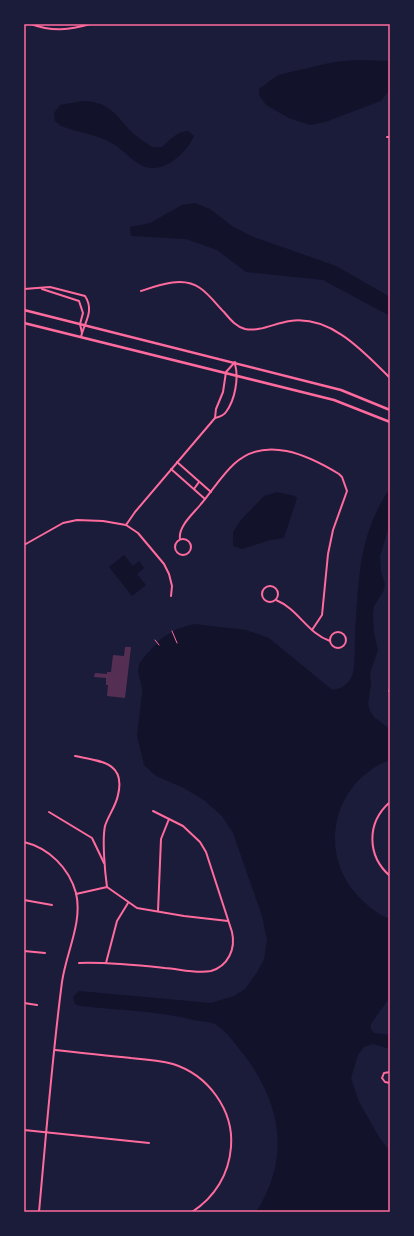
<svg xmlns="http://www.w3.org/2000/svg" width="414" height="1236" viewBox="0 0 414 1236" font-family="'PT Sans',sans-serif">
	<rect width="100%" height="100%" fill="#1b1b3a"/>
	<g fill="#12122b">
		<path d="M356 60 390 61V89L381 101 325 122 310 125 289 118 266 105 259 95V89L278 75 334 62Z"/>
		<path d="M83 101C107 102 113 111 127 127 133 135 144 141 152 147H162C171 139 176 132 188 131L194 136C187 152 164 175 143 166 130 160 121 147 108 141 93 134 77 132 61 126L55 121 54 113 60 105Z"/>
		<path d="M195 203 210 209 232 226 251 236 336 266 390 297V316L323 280 246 272 217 250 186 239 131 236 130 227 150 223 182 205Z"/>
		<path d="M390 488V523L380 556 381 572 385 584 383 592 374 606 373 614 374 633 378 650 370 673 371 684 368 704 370 711 374 717 390 729V760C331 782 316 857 362 900 370 908 379 915 390 919V997L371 1024 370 1028 374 1033 390 1035V1049L373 1044 364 1047 358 1055 351 1078 359 1102 379 1137 390 1152V1212H256C291 1158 281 1103 244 1055 236 1045 226 1030 215 1024 208 1021 201 1022 194 1020 157 1011 118 1010 80 1006L75 1004 73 997 79 991 211 1003 234 996 245 989 258 971 264 959 267 940 262 916 233 833 222 816 205 801 184 788 156 776 144 765 137 736 142 694V688L138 672 139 664 145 656 162 638 177 629 194 624 246 630 269 638 331 689C339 692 351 682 353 673 355 667 355 642 355 634 359 578 358 536 390 488Z"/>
		<path d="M277 492 295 496 297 498 284 538 270 540 242 549 233 546V532L241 520 264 496Z"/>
		<path d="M124 555 133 566 139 561 144 568 137 574 146 585 132 596 109 567Z"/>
	</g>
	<path fill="#542f53" d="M125 647H131L125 698 107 696 108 685H106V678L94 677 95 673 107 674V672H111L113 655 124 656Z"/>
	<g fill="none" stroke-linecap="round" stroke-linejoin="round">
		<g stroke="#ff6b9d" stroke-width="1">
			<path d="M172 631 177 643"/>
			<path d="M155 640 159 645"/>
		</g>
		<g stroke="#ff6b9d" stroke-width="2">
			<path d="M31 24C52 32 70 30 90 24"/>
			<path d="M387 137H390"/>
			<path d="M24 289 50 287 85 296C95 311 84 323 81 337"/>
			<path d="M42 289 79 301 83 313 80 324 82 333"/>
			<path d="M141 291C159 285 183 276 200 288 209 294 216 304 224 312 230 319 235 326 245 329 260 332 275 323 290 321 331 315 364 352 390 378"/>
			<path d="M215 418 216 409 223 392 226 372 235 362"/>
			<path d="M177 462 211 492"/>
			<path d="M171 469 205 499"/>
			<path d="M194 489 199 482"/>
			<path d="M126 525 135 512 215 418C219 417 224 415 226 412 235 400 239 378 235 364"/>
			<circle cx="183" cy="547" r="8"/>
			<path d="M180 539C178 526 194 513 201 504 212 491 222 475 234 464 265 435 308 455 339 474L342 477 347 491 333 530 328 554 322 615 312 630"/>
			<path d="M24 545 63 523 77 520 103 521 126 525 138 533 164 564 169 574 172 586 171 596"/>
			<circle cx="270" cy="594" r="8"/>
			<path d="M276 600C298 609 308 634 330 641"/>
			<circle cx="338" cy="640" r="8"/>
			<path d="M389 691 390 690"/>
			<path d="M75 756C100 761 126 762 118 795 116 806 108 816 105 826 102 840 105 873 107 887"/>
			<path d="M390 802C366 823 367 856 390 876"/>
			<path d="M49 812 92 838 104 863"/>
			<path d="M24 842C49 848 69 868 76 893 83 922 66 953 62 982 52 1058 46 1136 39 1212"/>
			<path d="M76 894 107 887 137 908 184 916 228 921"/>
			<path d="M24 900 52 905"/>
			<path d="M158 911 161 839 169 819"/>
			<path d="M24 951 45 953"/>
			<path d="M79 963C108 962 136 965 165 968 179 969 197 974 211 971 228 966 236 949 232 932L206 852 200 842 183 826 153 811"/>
			<path d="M106 963 117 921 128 903"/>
			<path d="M24 1003 37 1005"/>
			<path d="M55 1050C80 1053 105 1055 131 1058 144 1059 159 1060 173 1064 208 1075 234 1110 231 1147 229 1174 215 1197 192 1212"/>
			<path d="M390 1072 384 1073 382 1078 385 1082 390 1083"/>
			<path d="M24 1130 149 1143"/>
		</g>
		<g stroke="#ff6b9d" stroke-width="2.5">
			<path d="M24 310 341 390 390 410"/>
			<path d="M24 323 334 400 390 422"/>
		</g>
	</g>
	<rect width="414" height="1236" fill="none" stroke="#1b1b3a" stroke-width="50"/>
	<rect x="25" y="25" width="364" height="1186" fill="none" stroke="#ff6b9d" stroke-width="1.5"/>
</svg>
